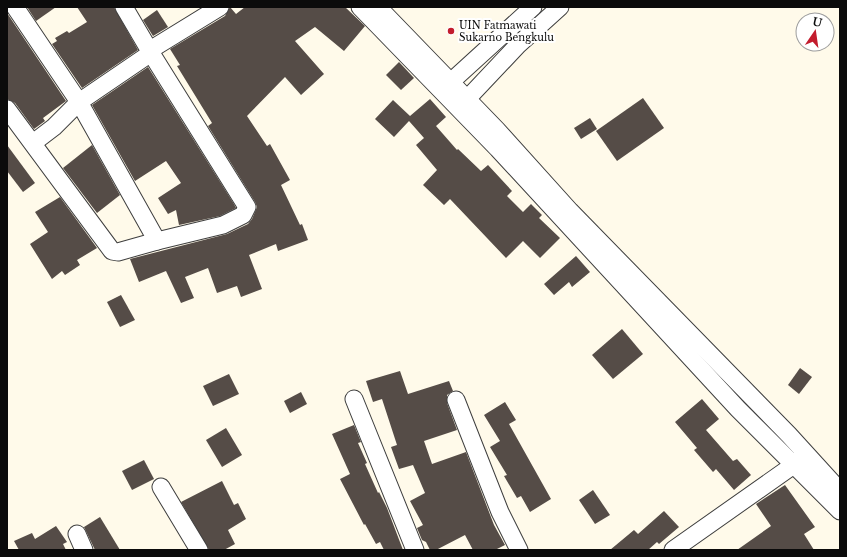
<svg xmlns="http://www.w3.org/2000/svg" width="847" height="557" viewBox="0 0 847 557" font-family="'Libre Baskerville',serif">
	<rect width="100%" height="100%" fill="#fffaea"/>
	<g fill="#554c47">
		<path d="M27 7H56L36 21Z"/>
		<path d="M77 7H114L138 50 82 88 52 44 57 41 55 38 67 31 69 33 87 22Z"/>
		<path d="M230 7 236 14 245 7H345L365 26 344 51 315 27 295 41 324 74 301 95 285 77 247 116 267 146 270 144 290 180 281 185 300 225 302 224 308 240 278 251 276 244 249 255 262 289 241 297 237 286 217 293 208 268 185 277 194 298 181 303 166 271 139 282 130 259 227 234 248 224 252 219 257 207 255 202 208 126 212 123 177 66 180 65 170 49 225 16Z"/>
		<path d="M157 10 168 27 153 36 143 20Z"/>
		<path d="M7 13 66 101 43 118 45 121 34 129 15 103 7 99Z"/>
		<path d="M399 62 414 78 401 90 386 75Z"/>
		<path d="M148 67 234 204 236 208 220 216 179 225 176 210 168 214 158 198 181 183 166 161 135 181 92 105Z"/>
		<path d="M643 98 664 128 617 161 596 131Z"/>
		<path d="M430 99 446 117 436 126 457 150 458 149 481 171 488 165 512 191 507 196 523 212 531 204 542 215 539 218 560 238 540 258 523 241 506 258 450 199 444 205 423 185 437 170 416 145 424 138 409 121 394 137 375 119 393 100 410 116Z"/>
		<path d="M590 118 597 129 581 139 574 128Z"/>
		<path d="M7 145 35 183 23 192 7 171Z"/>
		<path d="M92 145 120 195 97 213 63 168Z"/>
		<path d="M60 197 97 248 77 260 80 265 65 275 62 271 52 279 30 244 48 232 35 212Z"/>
		<path d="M576 256 590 272 572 287 569 282 554 295 544 284Z"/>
		<path d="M121 295 135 320 120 327 107 302Z"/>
		<path d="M622 329 643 354 613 379 592 355Z"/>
		<path d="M800 368 812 377 799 394 788 385Z"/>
		<path d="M400 371 408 394 449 381 453 391 447 395V403L457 430 424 441 432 464 466 452 494 525 505 545 495 550H473L465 535 436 550H430L426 542 422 540 417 528 423 525 410 501 425 493 413 465 399 469 391 447 397 445 382 399 373 402 366 381Z"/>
		<path d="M229 374 239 394 213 406 203 386Z"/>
		<path d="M301 392 307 404 290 413 284 401Z"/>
		<path d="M702 399 719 419 706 430 733 461 737 459 751 475 734 490 716 469 713 472 694 450 697 448 675 422Z"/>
		<path d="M505 402 516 420 509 424 551 499 530 512 521 496 517 498 504 476 507 475 490 447 500 441 484 415Z"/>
		<path d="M354 425 361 442 358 443 367 463 365 464 378 493 379 492 387 508 403 550H384L380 542 376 544 365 524 364 525 340 479 350 474 332 434Z"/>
		<path d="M226 428 242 455 222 467 206 440Z"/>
		<path d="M144 460 154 479 132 490 122 471Z"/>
		<path d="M222 481 234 505 238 503 246 519 228 530 235 544 224 550H209L181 502Z"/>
		<path d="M785 485 815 527 804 534 814 550H737L771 526 756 504Z"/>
		<path d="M593 490 610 515 595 524 579 500Z"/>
		<path d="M664 511 679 527 659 544 657 542 648 550H610L634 530 638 534Z"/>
		<path d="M100 517 120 550H95L84 527Z"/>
		<path d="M56 526 67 542 63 544 66 550H19L14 541 32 533 35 539Z"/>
	</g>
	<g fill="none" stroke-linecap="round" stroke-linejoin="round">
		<g stroke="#3e3e3e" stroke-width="19">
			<g id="street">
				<path d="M15 7 79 102 157 241"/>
				<path d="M360 7 498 149 738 409 840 511"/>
				<path d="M378 7 497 130 570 211 789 435 840 491"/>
				<path d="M150 50 220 7"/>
				<path d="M443 89 533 7"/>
				<path d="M467 99 518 45 560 7"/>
				<path d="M7 109 112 251 118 252 157 241 223 225 243 215 247 207 242 199 151 53 124 7"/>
				<path d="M33 143 54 127 79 102 151 53"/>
				<path d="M354 399 415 550"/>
				<path d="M456 400 500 512 519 550"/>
				<path d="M161 487 199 550"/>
				<path d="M77 534 84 550"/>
				<path d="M673 550 795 464 802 457"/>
			</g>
		</g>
		<use href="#street" stroke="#fff" stroke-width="17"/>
	</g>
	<circle fill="#c31c2d" stroke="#fff" stroke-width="1.5" cx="451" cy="31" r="4"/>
	<g text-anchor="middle" stroke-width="4" stroke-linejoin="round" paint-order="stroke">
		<g font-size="10" fill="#0b0b0b" stroke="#fff" text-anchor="start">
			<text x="459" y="29">UIN Fatmawati<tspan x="459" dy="12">Sukarno Bengkulu</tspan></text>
		</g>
	</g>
	<rect width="847" height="557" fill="none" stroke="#0b0b0b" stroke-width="16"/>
	<g transform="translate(815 32) rotate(13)"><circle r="19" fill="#ffffff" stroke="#9d9d9d"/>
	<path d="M0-3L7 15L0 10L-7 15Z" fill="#c31c2d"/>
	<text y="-6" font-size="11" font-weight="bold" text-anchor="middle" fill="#0b0b0b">U</text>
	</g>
</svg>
